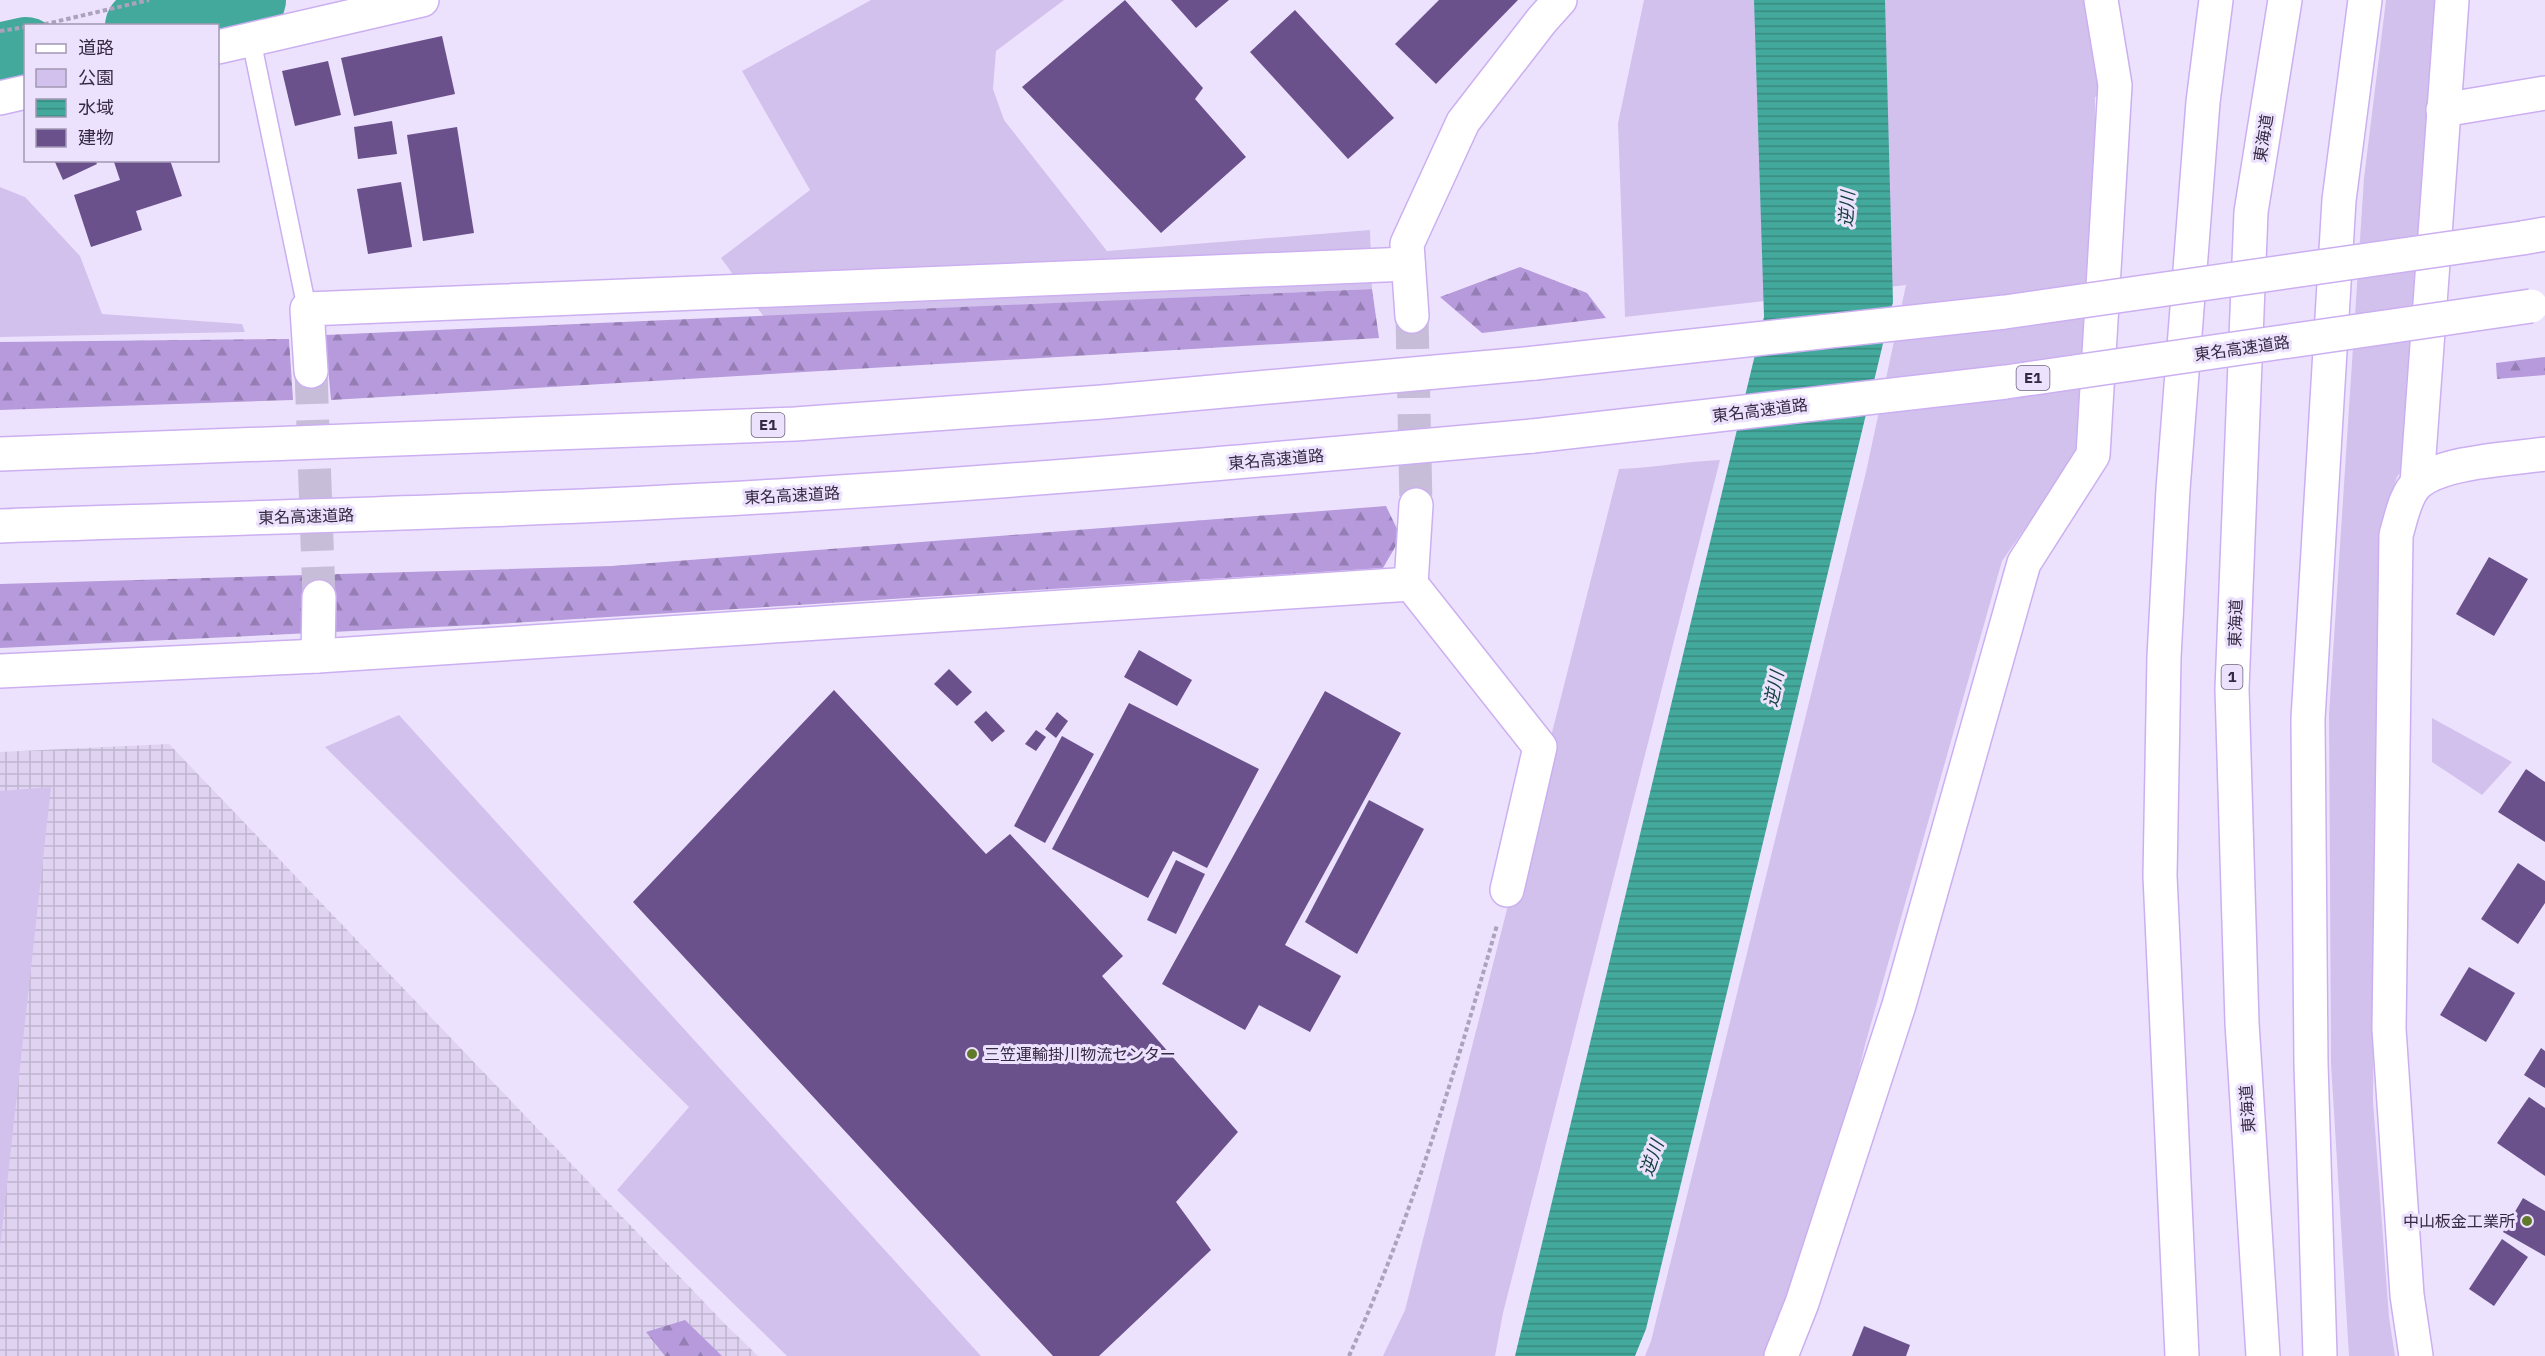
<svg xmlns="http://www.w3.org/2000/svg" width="2545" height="1356" viewBox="0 0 2545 1356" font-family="'IBM Plex Sans','Noto Sans JP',sans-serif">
	<defs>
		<pattern id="industrial-grid" width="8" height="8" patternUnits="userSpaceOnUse" patternTransform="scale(1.5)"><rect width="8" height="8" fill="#dfd3f1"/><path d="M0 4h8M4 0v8" fill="none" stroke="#c0b5d0"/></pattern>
		<pattern id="forest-firs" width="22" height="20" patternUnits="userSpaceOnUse" patternTransform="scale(1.5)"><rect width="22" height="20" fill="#b69adb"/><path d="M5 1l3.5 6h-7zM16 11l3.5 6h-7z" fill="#957eb3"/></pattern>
		<pattern id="water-rules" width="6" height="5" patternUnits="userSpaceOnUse" patternTransform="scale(1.5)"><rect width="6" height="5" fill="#43a99c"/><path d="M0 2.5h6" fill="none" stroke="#398a81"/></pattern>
	</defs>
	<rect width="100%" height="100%" fill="#ede2fe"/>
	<path fill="url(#industrial-grid)" d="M169 744 725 1324 758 1356H0V752Z"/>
	<g fill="#d3c1ed">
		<path d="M871 0H1064L996 51 993 89 1004 120 1107 251 1370 230 1372 289 764 317 721 258 810 190 742 71Z"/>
		<path d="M1644 0H2097L2115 89 2095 97 2096 248 2076 456 2002 561 1865 1045 1802 1303 1780 1356H1645L1651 1341 1866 472 1906 285 1625 317 1618 123Z"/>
		<path d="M2386 0H2441L2405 465 2397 477 2379 531 2373 1101 2389 1317 2395 1356H2349L2331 1064 2329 714 2364 178Z"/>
		<path d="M0 187 25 197 80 256 102 314 242 324 245 332 0 337Z"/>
		<path d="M1720 460 1503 1313 1495 1356H1383L1405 1310 1619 469C1654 468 1686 461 1720 460Z"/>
		<path d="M399 715 981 1356H787L617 1190 689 1107 325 747Z"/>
		<path d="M2432 718 2512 762 2482 795 2432 762Z"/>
		<path d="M51 787 0 1248V791Z"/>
	</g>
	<g fill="url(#forest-firs)">
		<path d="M1520 267 1587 293 1606 318 1482 333 1440 297Z"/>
		<path d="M1372 289 1379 338 331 400 325 335Z"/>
		<path d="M289 339 293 400 0 410V342Z"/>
		<path d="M2545 357V375L2497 379 2496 363Z"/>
		<path d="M1386 506 1401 537 1383 568 498 624 0 648V584L612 566Z"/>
		<path d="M685 1320 722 1356H665L646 1332Z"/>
	</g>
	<path fill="url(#water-rules)" d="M1754 0H1885L1893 302 1646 1329 1635 1356H1515L1764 317Z"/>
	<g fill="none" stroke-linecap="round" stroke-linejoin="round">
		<g stroke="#43a99c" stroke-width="72">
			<path d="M141 26 250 0"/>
			<path d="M0 59 26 53"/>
		</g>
	</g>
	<g fill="#6b518b">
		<path d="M1125 0 1203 88 1195 99 1246 157 1161 233 1022 87Z"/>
		<path d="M1171 0H1229L1196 28Z"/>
		<path d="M1439 0H1518L1436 84 1395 44Z"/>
		<path d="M1295 10 1394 118 1348 159 1250 52Z"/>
		<path d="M442 36 455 94 354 116 341 58Z"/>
		<path d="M328 61 341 115 295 126 282 71Z"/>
		<path d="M392 121 397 154 358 159 354 127Z"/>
		<path d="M457 127 474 233 423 241 407 135Z"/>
		<path d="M54 160H95L97 164 63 180Z"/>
		<path d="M118 160H170L182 196 136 211 142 230 91 247 74 195 120 180 114 162Z"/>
		<path d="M401 182 412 247 368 254 357 189Z"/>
		<path d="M2489 557 2528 579 2494 636 2456 614Z"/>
		<path d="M1139 650 1192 680 1177 706 1124 677Z"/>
		<path d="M949 669 972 692 957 706 934 684Z"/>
		<path d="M834 690 986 854 1010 834 1123 956 1102 976 1238 1132 1176 1202 1211 1250 1099 1356H1053L633 902Z"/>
		<path d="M1325 691 1401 733 1285 945 1341 976 1310 1032 1259 1005 1245 1030 1162 984Z"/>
		<path d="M1129 703 1259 769 1207 868 1173 851 1148 898 1052 849Z"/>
		<path d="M986 711 1005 731 992 742 974 722Z"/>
		<path d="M1057 712 1068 721 1056 738 1045 729Z"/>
		<path d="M1036 730 1046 737 1036 751 1025 744Z"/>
		<path d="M1062 736 1094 754 1045 843 1014 826Z"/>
		<path d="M2526 769 2545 782V842L2498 812Z"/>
		<path d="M1369 800 1424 829 1357 954 1305 922Z"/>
		<path d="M1176 860 1205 874 1176 934 1147 920Z"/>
		<path d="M2518 863 2545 881V903L2518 944 2481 919Z"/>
		<path d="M2469 967 2515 993 2486 1042 2440 1015Z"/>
		<path d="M2541 1048 2545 1051V1088L2524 1075Z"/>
		<path d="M2529 1097 2545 1108V1176L2497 1143Z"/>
		<path d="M2523 1198 2545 1211V1256L2503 1232Z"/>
		<path d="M2502 1239 2528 1257 2494 1306 2469 1289Z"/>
		<path d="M1864 1326 1910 1345 1906 1356H1852Z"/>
	</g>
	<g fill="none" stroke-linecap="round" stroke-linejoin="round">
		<g stroke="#c8bdd9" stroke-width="33" stroke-dasharray="33 16" stroke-linecap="butt">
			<path d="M1412 316 1416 505"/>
			<path d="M311 371 319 597"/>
		</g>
		<g stroke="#cbaff1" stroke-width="21">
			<path id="lane" d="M251 39 307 309"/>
		</g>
		<g stroke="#cbaff1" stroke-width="36">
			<g id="street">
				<path d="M218 47 422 0"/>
				<path d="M0 98 26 92"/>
				<path d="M2443 110 2545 93"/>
				<path d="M1412 316 1407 244 1463 122 1542 20 1560 0"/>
				<path d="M311 371 307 309 1408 264"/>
				<path d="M2417 483 2452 0"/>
				<path d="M1416 505 1411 584 1540 747 1507 890"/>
				<path d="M318 656 319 597"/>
				<path d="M0 671 318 656 1411 584"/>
				<path d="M1781 1356 1802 1303 1899 1005 2024 563 2093 455 2115 85 2101 0"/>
			</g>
		</g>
		<g stroke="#cbaff1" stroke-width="36">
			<g id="secondary">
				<path d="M2182 1356 2160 876 2164 657 2173 489 2203 102 2216 0"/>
				<path d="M2416 1356 2407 1295 2389 1029 2396 535C2401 519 2405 494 2418 483 2443 461 2512 459 2545 454"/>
			</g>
		</g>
		<g stroke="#cbaff1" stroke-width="36">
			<g id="highway">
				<path d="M2522 238 2545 234"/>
				<path d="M0 454 795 424 1102 402 1535 363"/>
				<path d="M0 526C265 517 530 511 794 495 1041 480 1287 458 1533 436"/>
				<path d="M2263 1356 2242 1023 2232 689 2251 212 2285 0"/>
				<path d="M2320 1356 2311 1064 2308 719 2339 200 2365 0"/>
			</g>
		</g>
		<g stroke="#ada2bd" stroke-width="4" stroke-dasharray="4.5 3" stroke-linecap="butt">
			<path d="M37 26 149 0"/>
			<path d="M0 31 26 27"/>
			<path d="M1349 1356C1412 1218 1455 1071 1497 925"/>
		</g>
		<use href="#lane" stroke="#fff" stroke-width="18"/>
		<use href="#street" stroke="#fff" stroke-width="33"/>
		<use href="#secondary" stroke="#fff" stroke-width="33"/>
		<use href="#highway" stroke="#fff" stroke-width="33"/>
		<g stroke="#cbaff1" stroke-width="36" stroke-linecap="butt">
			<g id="highway-bridge">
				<path d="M1535 363 2005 312 2522 238"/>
				<path d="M1533 436 2006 382 2531 306"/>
			</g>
		</g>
		<use href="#highway-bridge" stroke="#fff" stroke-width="33"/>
	</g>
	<g fill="#61792a" stroke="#ede2fe" stroke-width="2">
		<circle cx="972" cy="1054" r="6"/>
		<circle cx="2527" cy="1221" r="6"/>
	</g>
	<g text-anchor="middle" stroke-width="6" stroke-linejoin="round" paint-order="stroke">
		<g fill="#ede2fe" stroke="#6c607b" stroke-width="1.5">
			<rect x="2016.5" y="366" width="33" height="24" rx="4.5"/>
			<rect x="751.5" y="413" width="33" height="24" rx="4.5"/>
			<rect x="2221.5" y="665" width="21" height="24" rx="4.5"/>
		</g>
		<g font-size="15" font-weight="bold" fill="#352943">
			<text x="2033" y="383">E1</text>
			<text x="768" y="430">E1</text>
			<text x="2232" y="682">1</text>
		</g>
		<g font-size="16" fill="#352943" stroke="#ede2fe">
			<text transform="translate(2263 138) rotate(-81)" y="6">東海道</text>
			<text transform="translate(2242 348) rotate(-8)" y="6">東名高速道路</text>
			<text transform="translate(1760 410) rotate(-7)" y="6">東名高速道路</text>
			<text transform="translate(1276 459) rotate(-5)" y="6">東名高速道路</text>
			<text transform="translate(792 495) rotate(-3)" y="6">東名高速道路</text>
			<text transform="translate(306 516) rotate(-2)" y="6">東名高速道路</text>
			<text transform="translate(2235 623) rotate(-88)" y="6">東海道</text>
			<text transform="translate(2247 1109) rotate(-94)" y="6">東海道</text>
		</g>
		<g font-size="16" fill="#352943" stroke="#ede2fe" text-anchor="start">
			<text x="984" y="1060">三笠運輸掛川物流センター</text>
			<text x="2515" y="1227" text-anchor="end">中山板金工業所</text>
		</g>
		<g font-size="18" font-style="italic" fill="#113f3a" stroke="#ede2fe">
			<text transform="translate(1847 209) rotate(-86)" y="6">逆川</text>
			<text transform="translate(1774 689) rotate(-79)" y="6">逆川</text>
			<text transform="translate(1652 1158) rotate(-71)" y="6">逆川</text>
		</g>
	</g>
	<rect x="24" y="24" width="195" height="138" fill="#ede2fe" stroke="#a398b3" stroke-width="1.5"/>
	<rect x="36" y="44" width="30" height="9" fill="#ffffff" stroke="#a398b3" stroke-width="1.5"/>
	<text x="78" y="54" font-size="18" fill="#352943">道路</text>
	<rect x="36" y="69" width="30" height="18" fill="#d3c1ed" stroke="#a398b3" stroke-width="1.5"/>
	<text x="78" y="84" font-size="18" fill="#352943">公園</text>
	<rect x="36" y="99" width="30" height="18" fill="url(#water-rules)" stroke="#a398b3" stroke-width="1.5"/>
	<text x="78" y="114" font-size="18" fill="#352943">水域</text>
	<rect x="36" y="129" width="30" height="18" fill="#6b518b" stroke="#a398b3" stroke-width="1.5"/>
	<text x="78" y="144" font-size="18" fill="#352943">建物</text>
</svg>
